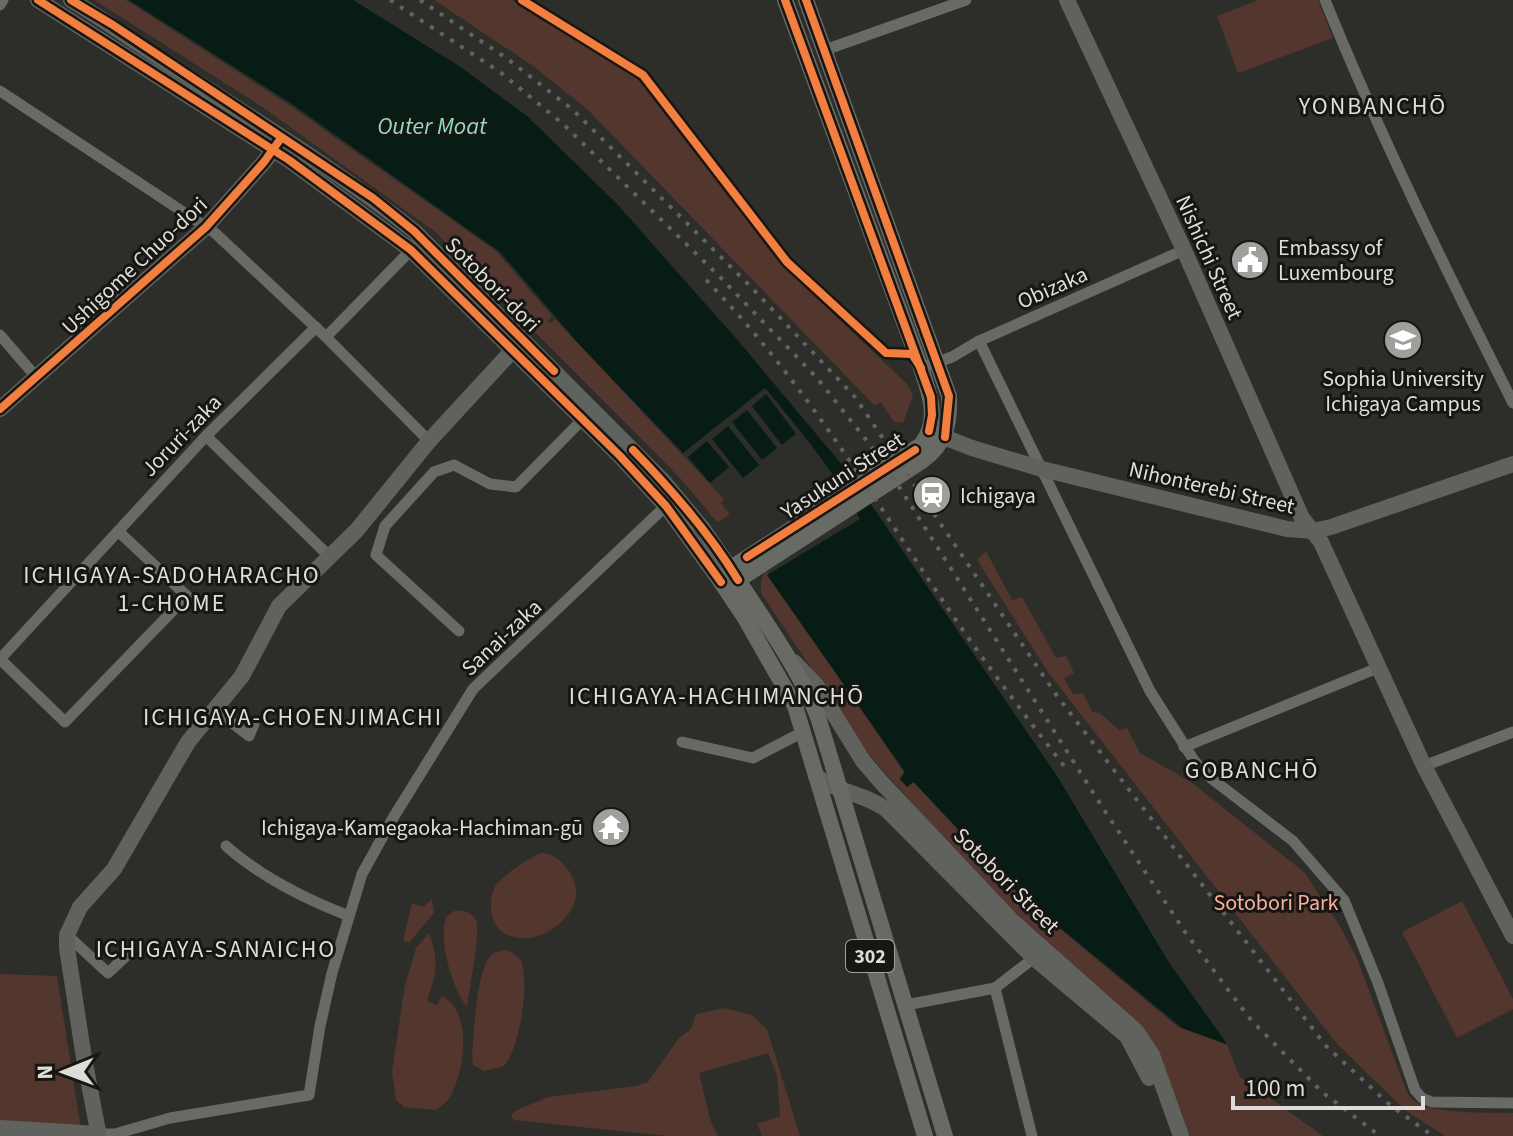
<svg xmlns="http://www.w3.org/2000/svg" width="1513" height="1136" viewBox="0 0 1513 1136" font-family="'Source Sans 3',sans-serif">
	<rect width="100%" height="100%" fill="#2d2d29"/>
	<g fill="#53362e">
		<path d="M94 0H126L289 105 496 251 552 316 548 321 551 323 555 319 724 499 721 503 730 515 717 522 679 477 434 231 261 106Z"/>
		<path d="M434 0H512L625 68 641 82 783 266 907 384 913 395 903 423 894 422 881 402 875 406 588 110 533 66Z"/>
		<path d="M1258 0H1318L1333 38 1238 73 1217 16Z"/>
		<path d="M986 551 1012 600 1022 597 1056 658 1066 656 1074 673 1064 678 1073 694 1083 693 1092 712 1100 713 1119 730 1127 728 1140 753 1191 782 1304 872 1338 923 1357 958 1406 1090C1408 1093 1410 1098 1413 1100 1430 1115 1490 1112 1513 1113V1136H1445L1405 1110 1337 1044 1048 672 977 560Z"/>
		<path d="M766 570 904 772 899 779 907 787 913 782 1018 894 1178 1027 1227 1045 1240 1077 1323 1136H1186L1148 1038 1037 942 868 754 761 593V580Z"/>
		<path d="M541 853C560 853 578 877 576 896 574 917 547 937 529 938 507 939 493 931 491 909 491 901 491 892 496 885 506 873 527 859 541 853Z"/>
		<path d="M432 899 434 913 409 943 403 941 412 903 423 907Z"/>
		<path d="M1462 901 1513 999V1009L1457 1038 1402 932Z"/>
		<path d="M454 911C463 910 471 911 476 920 481 932 469 991 467 1007 452 988 438 940 446 917Z"/>
		<path d="M429 933C439 960 437 973 427 1001L437 1005 442 996C473 1012 465 1070 450 1097 447 1103 441 1106 436 1110L404 1107 396 1100 392 1072 405 985 416 948Z"/>
		<path d="M506 950C512 952 518 955 521 961 530 984 520 1047 504 1066L484 1071 473 1065 472 1055C475 1029 475 979 489 958 494 952 499 951 506 950Z"/>
		<path d="M0 974 57 976 82 1136H0Z"/>
		<path d="M724 1008 752 1015 767 1029 800 1136H762L757 1124 780 1116 777 1075 768 1053 699 1073 711 1122 718 1136H668L513 1120 511 1115 515 1111 548 1097 636 1086 648 1082 679 1038 691 1029 696 1014Z"/>
	</g>
	<g fill="#071c14">
		<path d="M129 0H353L459 66 527 116 617 204 741 344 853 478 1057 776 1168 961 1227 1044 1182 1028 1018 893 914 782 907 787 900 779 905 772 767 575 860 519C834 471 800 430 765 388L683 453 577 342 500 252 289 102Z"/>
		<path d="M766 394 796 434 782 445 752 406Z"/>
		<path d="M747 410 777 448 762 460 732 422Z"/>
		<path d="M728 426 759 465 743 478 712 439Z"/>
		<path d="M707 441 729 467 710 483 688 457Z"/>
	</g>
	<g fill="none" stroke-linecap="round" stroke-linejoin="round">
		<g stroke="#686a65" stroke-width="11">
			<path d="M522 0 643 75 787 262 886 353 912 354 921 368 952 357 979 341 1184 250"/>
			<path d="M1325 0C1381 138 1446 270 1513 403"/>
			<path d="M0 5 3 0"/>
			<path d="M825 50 966 0"/>
			<path d="M0 91 215 233 326 337 411 250"/>
			<path d="M0 335 37 378"/>
			<path d="M326 337 429 441"/>
			<path d="M979 341 1150 691 1195 762 1212 779 1293 841 1344 900 1378 983 1415 1090 1422 1098 1432 1102 1513 1103"/>
			<path d="M206 436 329 556"/>
			<path d="M459 631 376 555 385 526 434 472 454 465 490 484 516 487 584 418"/>
			<path d="M0 659 206 436 316 327"/>
			<path d="M0 659 65 722 187 596 118 531"/>
			<path d="M214 709 249 736 254 724"/>
			<path d="M682 742 753 758 803 732"/>
			<path d="M1184 747 1380 667"/>
			<path d="M1424 766 1513 732"/>
			<path d="M226 846C261 877 305 899 349 916"/>
			<path d="M67 935 108 973 127 955"/>
			<path d="M995 988 1032 1136"/>
			<path d="M906 1005 995 988 1034 958"/>
			<path d="M98 1134H115L170 1118 309 1095 320 1026 332 973 362 874 393 818 473 689 670 502"/>
		</g>
		<g stroke="#60635d" stroke-width="16">
			<path d="M38 0 289 160 411 250 620 456 666 506 721 582 738 580 703 529 664 482 414 231C339 172 258 122 178 70 142 47 108 22 71 0"/>
			<path d="M1067 0 1184 250 1302 518 1321 542 1424 766 1513 936"/>
			<path d="M0 409 206 227 264 162 279 142"/>
			<path d="M931 432 972 448 1042 469 1287 529 1313 531 1331 527 1513 464"/>
			<path d="M794 662 816 685 863 761 882 783 1012 921 1136 1031 1152 1055 1181 1136"/>
			<path d="M816 776C837 793 865 793 887 810L1034 958 1127 1036 1149 1078"/>
			<path d="M0 1128 98 1134"/>
			<path d="M99 1136 84 1058 67 948V935L80 907 114 869 188 742 242 676 279 606 357 530 429 441 513 350"/>
		</g>
		<g stroke="#686a64" stroke-width="16">
			<path d="M785 0 921 368C930 394 940 421 921 445L731 568 721 582 745 618 795 706 925 1136"/>
			<path d="M806 0 949 396C950 424 946 444 922 461L738 580C767 625 798 667 818 717L945 1136"/>
		</g>
		<g stroke="#61635f" stroke-width="4" stroke-dasharray="4 8" stroke-linecap="butt">
			<path d="M390 0 500 72 563 124 719 276 817 378 882 460 1101 805 1185 932 1232 995 1252 1021 1322 1092 1380 1136"/>
			<path d="M420 0 509 60 573 110 751 287 855 397 1057 696 1326 1046 1391 1106 1433 1136"/>
			<path d="M706 280C803 380 868 490 945 604 982 659 1023 713 1064 766"/>
		</g>
		<g stroke="#171613" stroke-width="13">
			<g id="cycleway">
				<path d="M38 0 289 160 411 250 620 456 666 506 721 582"/>
				<path d="M71 0 113 25 373 198 414 231 554 371"/>
				<path d="M522 0 643 75 787 262 886 353 912 354 921 368"/>
				<path d="M785 0 931 397 932 415 929 431"/>
				<path d="M806 0 949 396 945 437"/>
				<path d="M0 409 206 227 264 162 279 141"/>
				<path d="M633 450C672 490 709 532 738 580"/>
				<path d="M747 557 915 450"/>
			</g>
		</g>
		<use href="#cycleway" stroke="#f27e40" stroke-width="8"/>
	</g>
	<defs>
		<g id="civic-disc" transform="scale(2)"><circle r="9.5" fill="#a09f9b" stroke="#171613"/><path d="M-.6-6.5H3V-4.5H.6V-3L4-1V1h2V6H-6V1h2V-1L-.6-3ZM-1.2 2.5V6h2.4V2.5Z" fill="#fff"/></g>
		<g id="university-disc" transform="scale(2)"><circle r="9.5" fill="#a09f9b" stroke="#171613"/><path d="M0-5L7-2L0 1L-7-2ZM-4 1L0 2.5L4 1V4Q0 6-4 4Z" fill="#fff"/></g>
		<g id="station-disc" transform="scale(2)"><circle r="9.5" fill="#a09f9b" stroke="#171613"/><path d="M-3-6H3Q5-6 5-4V2Q5 4 3 4L4.5 6H3L1.5 4h-3L-3 6H-4.5L-3 4Q-5 4-5 2V-4Q-5-6-3-6ZM-3.5-4v3h7v-3ZM-3.5 1v1.5H-2V1ZM2 1v1.5H3.5V1Z" fill="#fff"/></g>
		<g id="temple-disc" transform="scale(2)"><circle r="9.5" fill="#a09f9b" stroke="#171613"/><path d="M0-6L5-2H3V0L6.5 2.5H4V6H1.5V3h-3V6H-4V2.5H-6.5L-3 0V-2H-5Z" fill="#fff"/></g>
	</defs>
	<g fill-rule="evenodd">
		<use href="#civic-disc" x="1250" y="260"/>
		<use href="#university-disc" x="1403" y="340"/>
		<use href="#station-disc" x="932" y="495"/>
		<use href="#temple-disc" x="611" y="827"/>
	</g>
	<g text-anchor="middle" stroke-width="6" stroke-linejoin="round" paint-order="stroke">
		<rect fill="#171613" stroke="#a2a19e" stroke-width="2" x="846" y="940" width="48" height="32" rx="6"/>
		<g font-size="20" font-weight="bold" fill="#deddd9">
			<text x="870" y="963">302</text>
		</g>
		<g font-size="22" fill="#deddd9" stroke="#171613" text-anchor="start">
			<text x="1278" y="255">Embassy of<tspan x="1278" dy="25">Luxembourg</tspan></text>
			<text x="1403" y="386" text-anchor="middle">Sophia University<tspan x="1403" dy="25">Ichigaya Campus</tspan></text>
			<text x="960" y="503">Ichigaya</text>
			<text x="583" y="835" text-anchor="end">Ichigaya-Kamegaoka-Hachiman-gū</text>
		</g>
		<g font-size="22" fill="#deddd9" stroke="#171613">
			<text transform="translate(1210 257) rotate(66)" y="8">Nishichi Street</text>
			<text transform="translate(134 265) rotate(-43)" y="8">Ushigome Chuo-dori</text>
			<text transform="translate(493 284) rotate(45)" y="8">Sotobori-dori</text>
			<text transform="translate(1052 287) rotate(-24)" y="8">Obizaka</text>
			<text transform="translate(181 435) rotate(-46)" y="8">Joruri-zaka</text>
			<text transform="translate(842 475) rotate(-33)" y="8">Yasukuni Street</text>
			<text transform="translate(1212 487) rotate(13)" y="8">Nihonterebi Street</text>
			<text transform="translate(501 637) rotate(-43)" y="8">Sanai-zaka</text>
			<text transform="translate(1007 880) rotate(45)" y="8">Sotobori Street</text>
		</g>
		<g font-size="22" fill="#f8b09d" stroke="#171613">
			<text x="1276" y="910">Sotobori Park</text>
		</g>
		<g font-size="24" letter-spacing="2" fill="#deddd9" stroke="#171613">
			<text x="1373" y="114">YONBANCHŌ</text>
			<text x="172" y="583">ICHIGAYA-SADOHARACHO<tspan x="172" dy="28">1-CHOME</tspan></text>
			<text x="717" y="704">ICHIGAYA-HACHIMANCHŌ</text>
			<text x="293" y="725">ICHIGAYA-CHOENJIMACHI</text>
			<text x="1252" y="778">GOBANCHŌ</text>
			<text x="216" y="957">ICHIGAYA-SANAICHO</text>
		</g>
		<g font-size="24" font-style="italic" fill="#8fddbe" stroke="#171613">
			<text x="432" y="134">Outer Moat</text>
		</g>
	</g>
	<g transform="translate(64 1072) rotate(269)" stroke="#171613" stroke-width="6" paint-order="stroke">
	<path d="M0-6L14 30L0 20L-14 30Z" fill="#deddd9"/>
	<text y="-12" font-size="22" font-weight="bold" text-anchor="middle" fill="#deddd9">N</text>
	</g>
	<path d="M1233 1096v12h190v-12" fill="none" stroke="#deddd9" stroke-width="4"/>
	<text x="1245" y="1096" font-size="24" fill="#deddd9" stroke="#171613" stroke-width="6" paint-order="stroke">100 m</text>
</svg>
